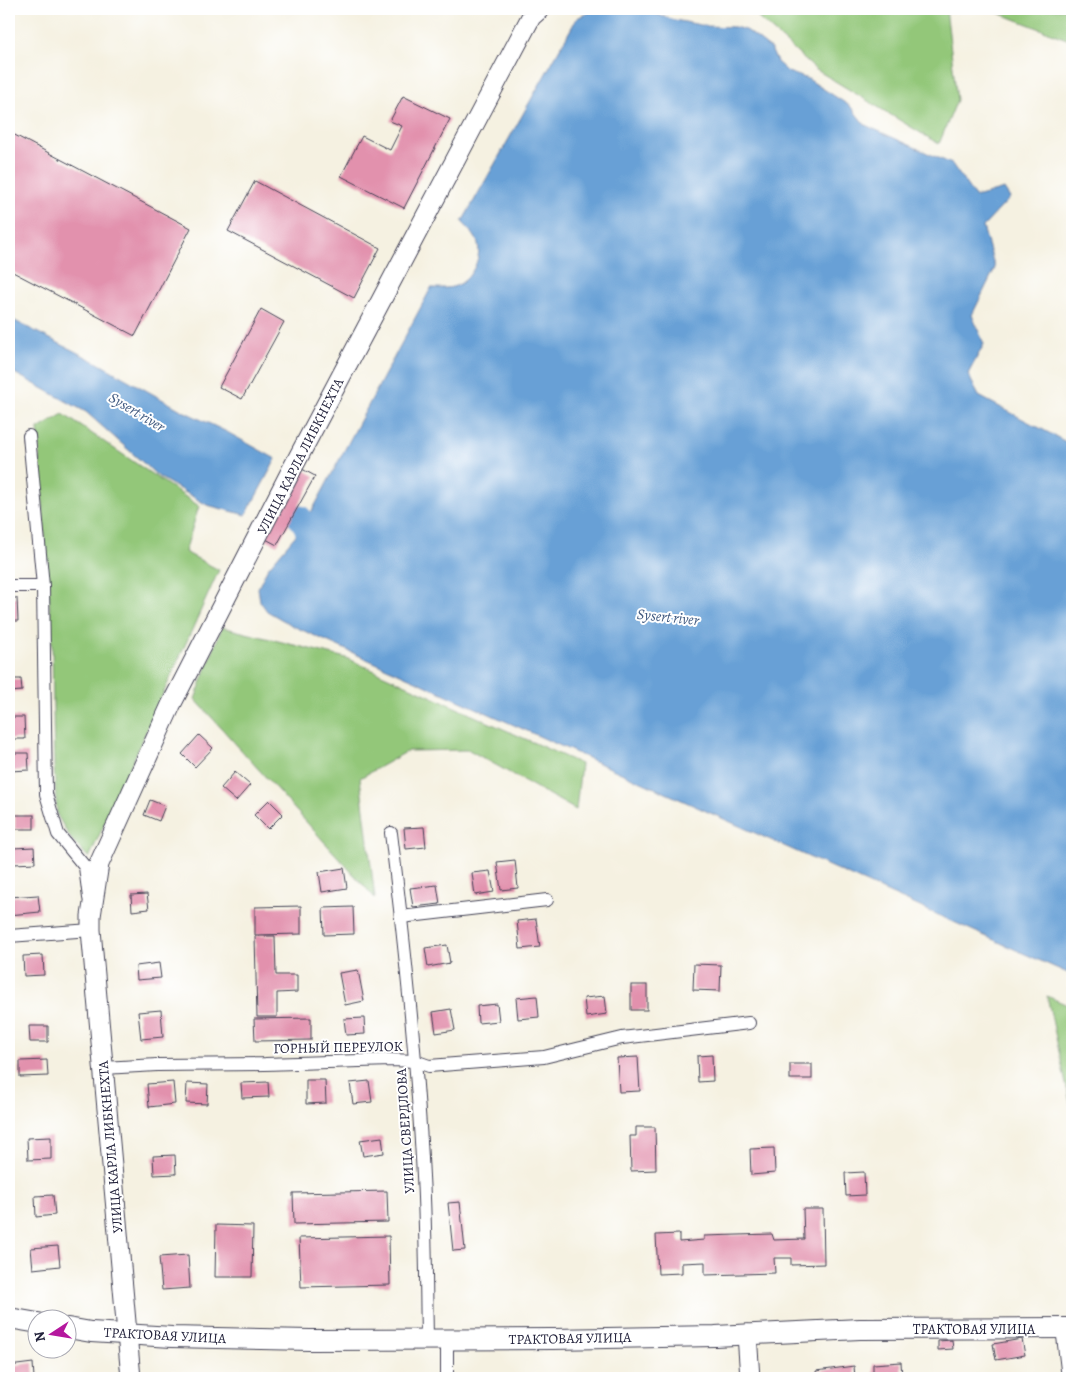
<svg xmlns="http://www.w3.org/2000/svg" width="1081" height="1387" viewBox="0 0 1081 1387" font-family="Alegreya,serif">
	<rect width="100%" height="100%" fill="#fff"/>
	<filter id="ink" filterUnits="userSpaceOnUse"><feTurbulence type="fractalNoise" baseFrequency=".02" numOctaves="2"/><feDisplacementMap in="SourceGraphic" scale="10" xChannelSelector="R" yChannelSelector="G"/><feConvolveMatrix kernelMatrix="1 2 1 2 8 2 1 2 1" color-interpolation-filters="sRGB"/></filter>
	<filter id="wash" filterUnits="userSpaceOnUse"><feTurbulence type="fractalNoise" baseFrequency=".0096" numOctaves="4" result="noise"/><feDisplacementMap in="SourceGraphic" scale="20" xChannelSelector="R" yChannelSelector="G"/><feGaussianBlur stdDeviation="1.12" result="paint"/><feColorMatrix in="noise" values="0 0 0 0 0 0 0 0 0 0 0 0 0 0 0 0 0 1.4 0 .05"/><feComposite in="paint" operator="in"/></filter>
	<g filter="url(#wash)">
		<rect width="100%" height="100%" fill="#f5f1e1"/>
		<g fill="#93c779" stroke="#5a745a">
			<path d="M771 9H946L957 100 939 144 815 69 757 17Z"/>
			<path d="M988 9H1072V41Z"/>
			<path d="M63 414 199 506 185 552 219 570 89 858 71 839 57 815 54 767 52 643 38 429Z"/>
			<path d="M222 627 346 658 581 764 576 810 469 750 408 751 360 778 375 898 195 699Z"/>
			<path d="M1047 996 1072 1007V1112Z"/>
		</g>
		<g fill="#68a0d6" stroke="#456188">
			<path d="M596 9H639L675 20 706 26 735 27 748 31 771 49 777 62 788 72 808 79 850 106 865 125 952 164 975 197 1004 189 1010 198 983 227 995 268 972 315 984 344 968 374 979 396 1072 445V975L293 626 267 611 260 601 258 588 267 569 305 524 431 288C439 288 450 289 458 285 472 278 483 256 477 241 474 234 468 228 462 222L577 18Z"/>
			<path d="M9 318 96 362 183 411 227 432 276 459 246 515 207 505 159 477 86 412 9 370Z"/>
		</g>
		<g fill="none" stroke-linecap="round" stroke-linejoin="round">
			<path stroke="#68a0d6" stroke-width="25" d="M300 518 305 524 317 555"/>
		</g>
		<g id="blocks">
			<g fill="#e291ad">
				<path d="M403 96 450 119 404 208 341 176 362 136 390 150 402 126 390 121Z"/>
				<path d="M9 132 191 228 135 336 9 270Z"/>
				<path d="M255 181 380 248 354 298 228 231Z"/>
				<path d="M261 309 284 322 242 399 219 387Z"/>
				<path d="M302 469 315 476 277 545 264 538Z"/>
				<path d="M9 598H17L18 621H9Z"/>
				<path d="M9 679H21L22 691 9 692Z"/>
				<path d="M9 717H24L25 739H10Z"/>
				<path d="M199 735 213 748 195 767 182 754Z"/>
				<path d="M9 753H28L29 770 9 771Z"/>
				<path d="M235 772 250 785 236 801 221 788Z"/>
				<path d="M150 800 165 806 159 821 144 815Z"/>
				<path d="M269 800 283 814 268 829 254 815Z"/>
				<rect x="15" y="815" width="19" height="14"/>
				<path d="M424 827 426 847 406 849 404 828Z"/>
				<path d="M34 847 35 863 14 864 13 848Z"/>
				<path d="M515 860 518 888 501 890 497 862Z"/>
				<path d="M344 868 347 888 322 892 319 872Z"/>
				<path d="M490 871 494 892 475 895 472 873Z"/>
				<path d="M437 885 440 904 413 907 410 888Z"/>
				<path d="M147 894 149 909 132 911 131 895Z"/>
				<path d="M38 895 40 912 9 915V897Z"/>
				<path d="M301 906V934L255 935V907Z"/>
				<path d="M353 907 354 934 324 935 323 908Z"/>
				<path d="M536 919 540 947 520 949 517 921Z"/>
				<path d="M255 936H275L276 975H297V992L277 993V1017H257Z"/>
				<path d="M447 945 450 963 428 967 425 948Z"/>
				<path d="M43 955 44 975 24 976 23 956Z"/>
				<path d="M159 963 161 978 137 980 136 966Z"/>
				<path d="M694 964 721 965 720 991 693 990Z"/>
				<path d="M358 970 364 1001 345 1005 339 973Z"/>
				<rect x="631" y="985" width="16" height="25"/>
				<path d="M537 996 539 1017 518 1019 516 998Z"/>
				<path d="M605 996 607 1014 586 1017 584 998Z"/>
				<path d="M497 1004 499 1021 478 1023 477 1006Z"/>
				<path d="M451 1009 455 1030 436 1033 433 1012Z"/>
				<path d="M161 1010 163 1037 141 1039 138 1012Z"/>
				<path d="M311 1018V1040L255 1041 254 1019Z"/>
				<path d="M364 1018 365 1034 346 1035 344 1019Z"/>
				<path d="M29 1026H48V1042H30Z"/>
				<path d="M712 1055 713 1081 698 1082 697 1056Z"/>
				<path d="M638 1057 640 1091 619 1092 617 1058Z"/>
				<path d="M47 1060 48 1076 20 1077V1061Z"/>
				<rect x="790" y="1064" width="22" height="15"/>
				<path d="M306 1080H325L326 1103 306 1104Z"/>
				<path d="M369 1081 372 1102 353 1104 350 1083Z"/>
				<path d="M173 1082 175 1104 149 1107 147 1084Z"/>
				<path d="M268 1082 269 1097 242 1098 241 1083Z"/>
				<path d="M187 1083 208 1084 207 1104 186 1103Z"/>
				<path d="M636 1127H655L656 1170 631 1171 630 1136H636Z"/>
				<path d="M51 1137V1159L28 1160 27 1138Z"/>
				<path d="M382 1137 384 1153 363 1156 360 1140Z"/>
				<path d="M774 1148 775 1173 751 1175 750 1149Z"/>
				<path d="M175 1155 176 1174 154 1175 153 1156Z"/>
				<path d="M864 1172 865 1195 846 1196 845 1173Z"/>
				<path d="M387 1191 388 1222 294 1224 293 1193Z"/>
				<path d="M53 1195 55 1215 36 1217 35 1196Z"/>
				<path d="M460 1202 465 1250 453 1251 448 1203Z"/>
				<path d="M803 1209H823L824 1264 791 1265V1258H774L775 1273 705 1275V1262L682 1263V1273L658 1274 656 1235 679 1234V1242L704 1240V1236L772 1234 774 1240 804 1239Z"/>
				<path d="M216 1225 253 1226 252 1277H215Z"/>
				<path d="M389 1236 390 1285 301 1287 299 1238Z"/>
				<path d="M58 1246 60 1266 33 1269 31 1248Z"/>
				<path d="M188 1255 190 1288 162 1290 159 1257Z"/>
				<path d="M1022 1339 1025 1355 996 1360 993 1344Z"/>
				<path d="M952 1340 953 1349 938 1350V1341Z"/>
				<path d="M901 1362 902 1378H873V1364Z"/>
				<path d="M33 1363 34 1378H9V1366Z"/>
				<path d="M854 1366 855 1378H817L816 1371Z"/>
			</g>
		</g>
	</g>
	<g filter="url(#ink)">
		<use href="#blocks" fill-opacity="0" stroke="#424154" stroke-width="1"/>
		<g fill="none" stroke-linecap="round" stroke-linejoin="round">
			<g stroke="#424154" stroke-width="14">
				<g id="street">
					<path d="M29 436 43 586 46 794 58 834 85 867 89 898"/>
					<path d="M9 586H43"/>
					<path d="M391 833C405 947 417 1061 423 1176 426 1230 426 1285 427 1339"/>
					<path d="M401 917 547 900"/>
					<path d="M9 936 91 930"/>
					<path d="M103 1068 157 1065 265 1064 391 1060 415 1061 429 1066 544 1057 622 1038 749 1023"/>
					<path d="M1062 1328 1068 1378"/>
					<path d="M447 1339V1378"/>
				</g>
			</g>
			<g stroke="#424154" stroke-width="21">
				<g id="secondary">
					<path d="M747 1334 750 1378"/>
					<path d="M131 1378 91 930V916L99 864 171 705 292 469 531 17 540 9"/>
				</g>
			</g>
			<g stroke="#424154" stroke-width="22">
				<g id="primary">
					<path d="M9 1318 38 1323"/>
					<path d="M68 1328 91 1332 172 1337 310 1340 553 1339 715 1336 860 1329 1072 1328"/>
				</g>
			</g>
			<use href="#street" stroke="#fff" stroke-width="12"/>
			<use href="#secondary" stroke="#fff" stroke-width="19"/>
			<use href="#primary" stroke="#fff" stroke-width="20"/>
		</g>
	</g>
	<g text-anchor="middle" stroke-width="4" stroke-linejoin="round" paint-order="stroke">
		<g font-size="14" fill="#22223b" stroke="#fff">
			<text transform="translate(300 456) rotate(-63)" y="5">УЛИЦА КАРЛА ЛИБКНЕХТА</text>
			<text transform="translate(338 1047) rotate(-1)" y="5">ГОРНЫЙ ПЕРЕУЛОК</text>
			<text transform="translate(405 1131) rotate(-94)" y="5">УЛИЦА СВЕРДЛОВА</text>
			<text transform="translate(110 1147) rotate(-95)" y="5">УЛИЦА КАРЛА ЛИБКНЕХТА</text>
			<text x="974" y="1334">ТРАКТОВАЯ УЛИЦА</text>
			<text transform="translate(165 1335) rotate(3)" y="5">ТРАКТОВАЯ УЛИЦА</text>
			<text transform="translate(570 1338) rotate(-1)" y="5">ТРАКТОВАЯ УЛИЦА</text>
		</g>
		<g font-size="15" font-style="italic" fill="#425b81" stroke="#fff">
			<text transform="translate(137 412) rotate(31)" y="5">Sysert river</text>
			<text transform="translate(668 617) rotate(6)" y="5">Sysert river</text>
		</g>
	</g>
	<rect width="1081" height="1387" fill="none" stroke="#fff" stroke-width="30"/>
	<g transform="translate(52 1334) rotate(258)"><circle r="24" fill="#ffffff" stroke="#a7a7b1"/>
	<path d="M0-4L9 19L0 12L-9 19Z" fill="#b5179e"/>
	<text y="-8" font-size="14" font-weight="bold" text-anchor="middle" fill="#22223b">N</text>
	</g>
</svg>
